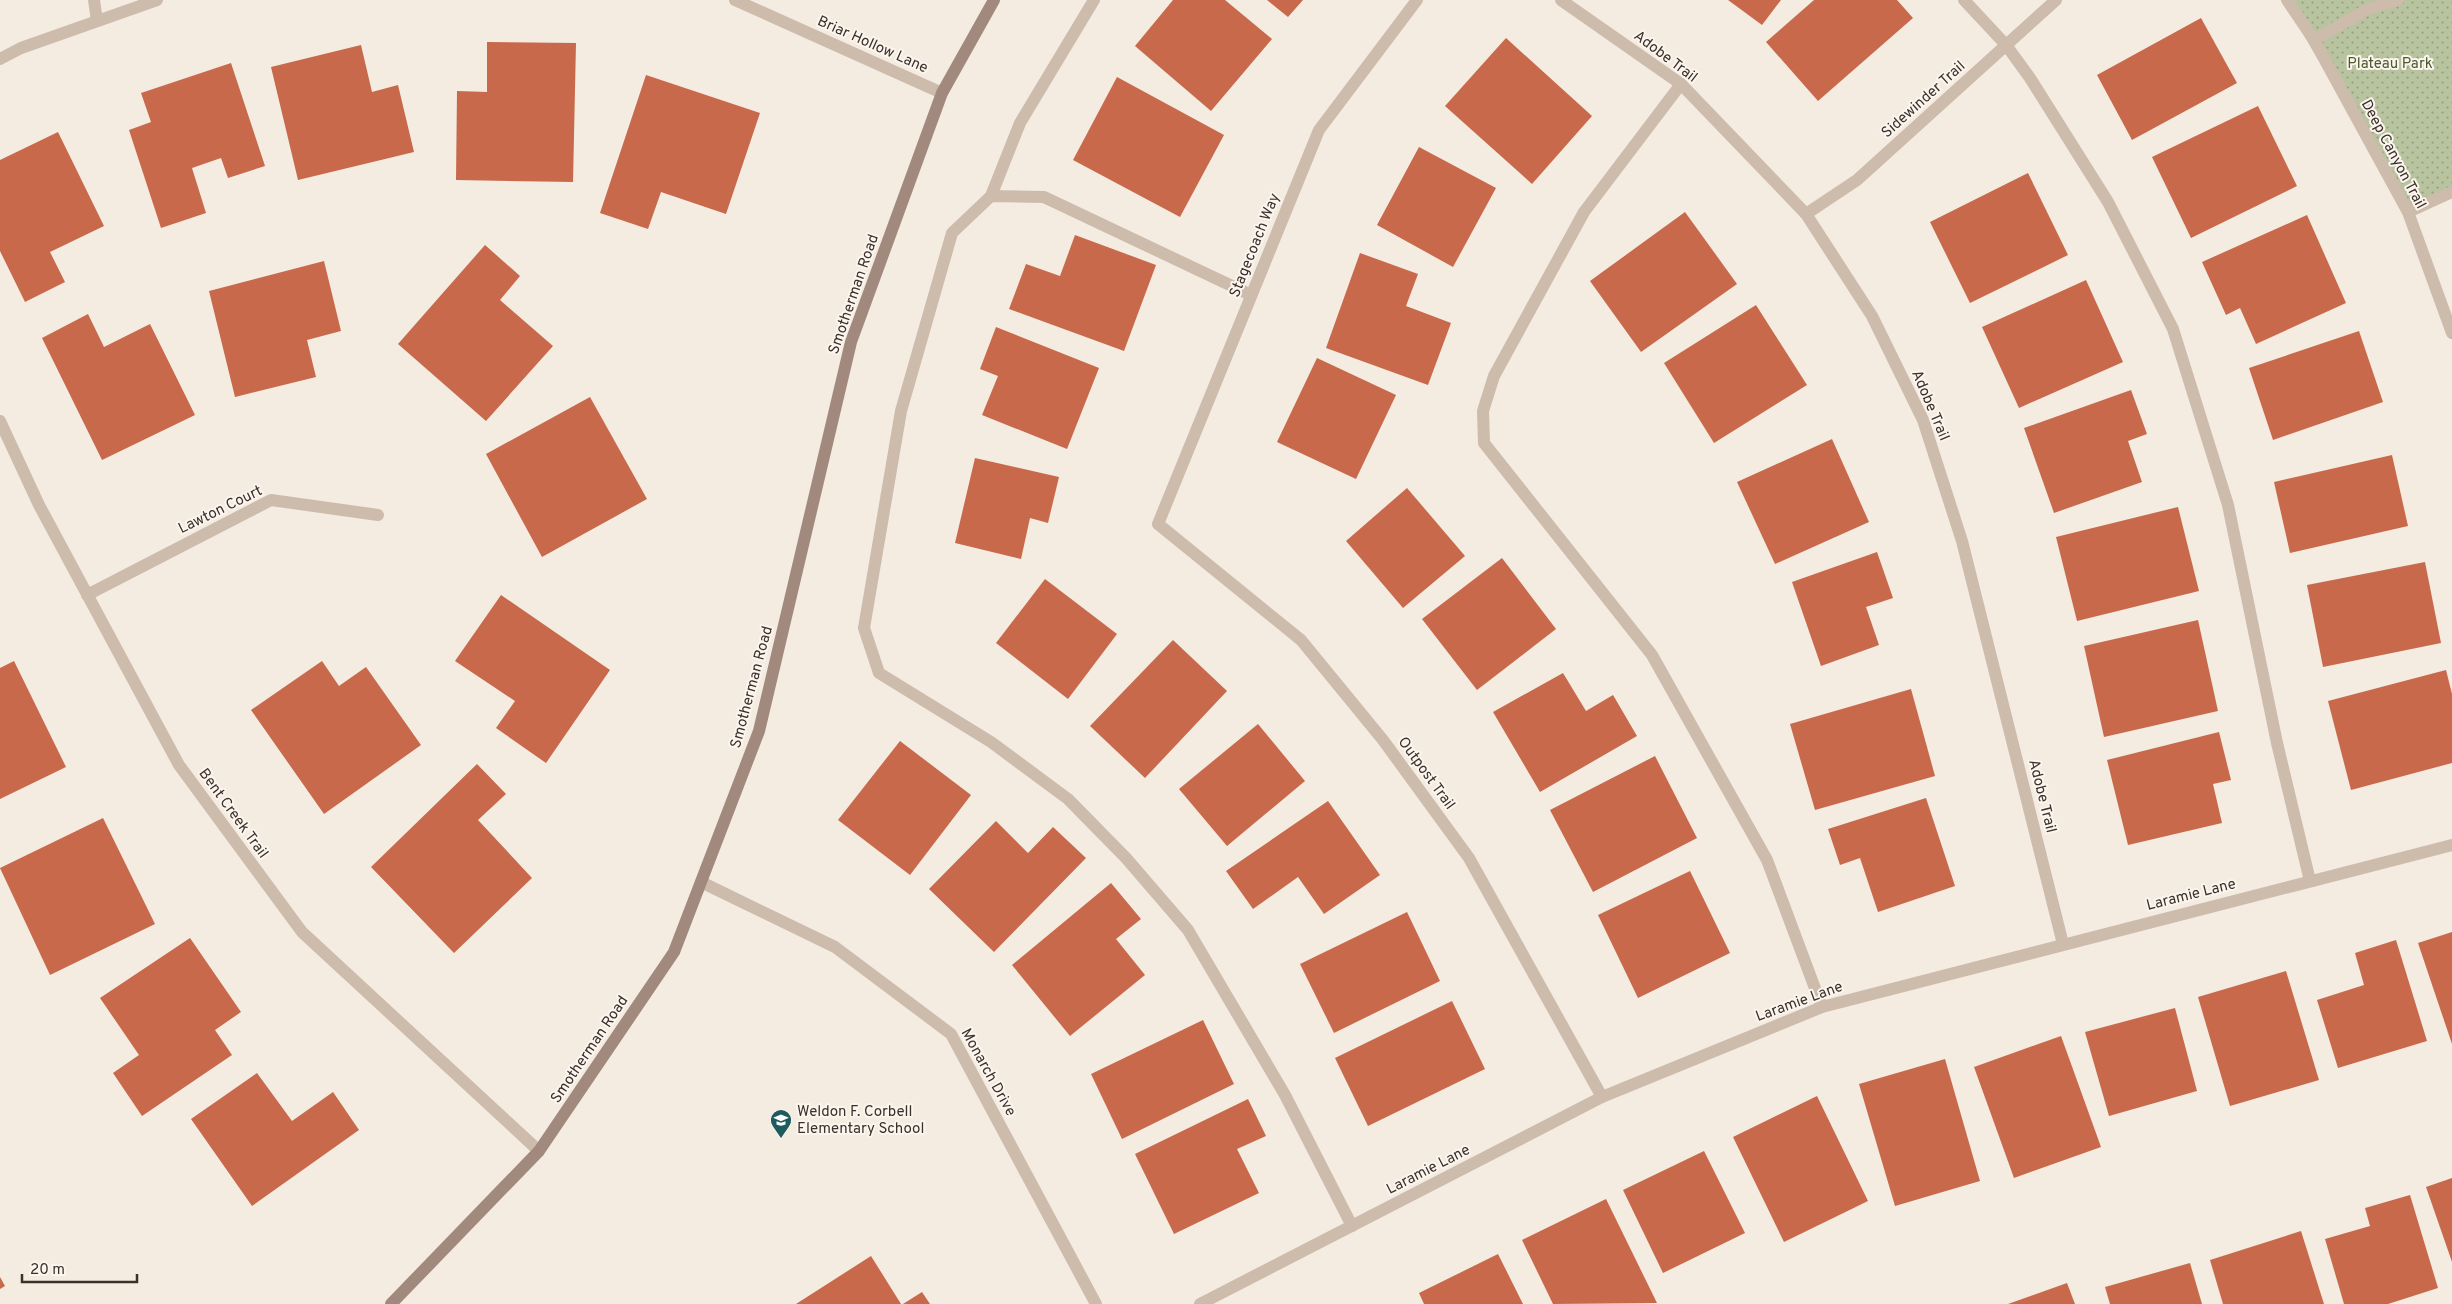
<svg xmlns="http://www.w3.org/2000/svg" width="2452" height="1304" viewBox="0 0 2452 1304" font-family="Overpass,sans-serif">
	<defs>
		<pattern id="park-dots" width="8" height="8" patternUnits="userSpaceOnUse" patternTransform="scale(1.25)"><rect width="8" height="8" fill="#b8c4a0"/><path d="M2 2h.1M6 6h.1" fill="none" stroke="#97a083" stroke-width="1.8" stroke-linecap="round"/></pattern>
	</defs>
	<rect width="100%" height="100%" fill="#f4ebe1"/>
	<path fill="url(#park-dots)" d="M2283 0H2452V197L2408 212Z"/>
	<g fill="#c8694b">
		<path d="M1173 0H1225L1272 39 1211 111 1135 46Z"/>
		<path d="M1267 0H1303L1288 17Z"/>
		<path d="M1728 0H1781L1762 25Z"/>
		<path d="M1814 0H1897L1913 18 1818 101 1766 42Z"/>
		<path d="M2201 18 2237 83 2132 140 2097 75Z"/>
		<path d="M1506 38 1592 116 1532 184 1445 106Z"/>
		<path d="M487 42 576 43 573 182 456 180 457 91 487 92Z"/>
		<path d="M361 45 372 92 398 85 414 152 298 180 271 67Z"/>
		<path d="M231 63 265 166 228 178 221 158 192 168 206 213 161 228 129 130 151 122 141 93Z"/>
		<path d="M646 75 760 113 726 214 661 192 648 229 600 213Z"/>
		<path d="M1117 77 1224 135 1180 217 1073 160Z"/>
		<path d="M2258 106 2297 186 2191 238 2152 157Z"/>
		<path d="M58 132 104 226 50 252 65 282 25 302 0 251V160Z"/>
		<path d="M1419 147 1496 188 1453 267 1377 225Z"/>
		<path d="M2028 173 2068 255 1970 303 1930 222Z"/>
		<path d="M1685 212 1737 284 1641 352 1590 281Z"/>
		<path d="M2307 215 2346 303 2256 344 2240 308 2226 315 2202 262Z"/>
		<path d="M1075 235 1156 265 1124 351 1009 309 1026 264 1060 276Z"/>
		<path d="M485 245 520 276 500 300 553 346 486 421 398 344Z"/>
		<path d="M1360 253 1418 274 1406 306 1451 323 1428 385 1326 348Z"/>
		<path d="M324 261 341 331 307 340 316 377 235 397 209 291Z"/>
		<path d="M2086 280 2123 362 2019 408 1982 327Z"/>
		<path d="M1756 305 1807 385 1714 443 1664 363Z"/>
		<path d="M88 314 104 347 150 324 195 415 102 460 42 338Z"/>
		<path d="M996 327 1099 368 1067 449 982 415 998 376 980 369Z"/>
		<path d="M2359 331 2383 402 2273 440 2249 368Z"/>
		<path d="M1317 358 1396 395 1356 479 1277 442Z"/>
		<path d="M2131 390 2147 434 2128 441 2142 482 2054 513 2024 428Z"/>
		<path d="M590 397 647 499 542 557 486 454Z"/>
		<path d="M1832 439 1869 522 1775 564 1737 482Z"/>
		<path d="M2392 455 2408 526 2290 553 2274 482Z"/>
		<path d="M975 458 1059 477 1048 523 1030 518 1021 559 955 543Z"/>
		<path d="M1407 488 1465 556 1403 608 1346 541Z"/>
		<path d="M2178 507 2199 591 2077 621 2056 537Z"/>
		<path d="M1877 552 1893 598 1866 607 1879 645 1821 666 1792 582Z"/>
		<path d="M1502 558 1556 629 1477 690 1422 619Z"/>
		<path d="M2425 562 2441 643 2323 667 2307 585Z"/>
		<path d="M1045 579 1117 634 1068 699 996 643Z"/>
		<path d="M501 595 610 670 546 763 496 728 515 701 455 661Z"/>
		<path d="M2198 620 2218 711 2104 737 2084 646Z"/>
		<path d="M1173 640 1227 691 1145 778 1090 726Z"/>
		<path d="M14 661 66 767 0 799V668Z"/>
		<path d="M322 661 339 686 366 667 421 745 324 814 251 710Z"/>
		<path d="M2446 670 2452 694V763L2351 790 2328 701Z"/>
		<path d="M1563 673 1586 711 1613 695 1637 736 1540 792 1493 712Z"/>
		<path d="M1911 689 1935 776 1815 810 1790 724Z"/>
		<path d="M1258 724 1305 781 1227 846 1179 789Z"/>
		<path d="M2219 732 2231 780 2213 784 2222 823 2128 845 2107 760Z"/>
		<path d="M900 741 971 795 910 875 838 820Z"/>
		<path d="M1655 756 1697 838 1593 892 1550 810Z"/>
		<path d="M477 764 506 794 478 820 532 878 454 953 371 867Z"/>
		<path d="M1926 798 1955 886 1878 912 1860 858 1840 865 1828 829Z"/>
		<path d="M1328 801 1380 875 1324 914 1298 877 1253 909 1226 871Z"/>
		<path d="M103 818 155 924 50 975 0 868Z"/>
		<path d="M996 821 1028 853 1053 827 1086 858 994 952 929 889Z"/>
		<path d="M1690 871 1730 953 1638 998 1598 915Z"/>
		<path d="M1111 883 1141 919 1116 939 1145 975 1070 1036 1012 965Z"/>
		<path d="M1407 912 1440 981 1334 1033 1300 964Z"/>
		<path d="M2452 932V1044L2418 943Z"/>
		<path d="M190 938 241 1012 215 1030 232 1055 142 1116 113 1073 139 1055 100 998Z"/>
		<path d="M2396 940 2427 1041 2338 1068 2317 1000 2364 985 2355 953Z"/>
		<path d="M2286 971 2319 1080 2230 1106 2198 997Z"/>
		<path d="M1452 1001 1485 1069 1368 1126 1335 1058Z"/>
		<path d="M2175 1008 2197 1091 2109 1116 2085 1032Z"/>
		<path d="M1203 1020 1234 1084 1122 1139 1091 1074Z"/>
		<path d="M2061 1036 2101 1147 2014 1178 1974 1067Z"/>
		<path d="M1945 1059 1980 1181 1895 1206 1859 1084Z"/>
		<path d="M257 1073 292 1121 333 1092 359 1130 252 1206 191 1119Z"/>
		<path d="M1817 1096 1868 1201 1784 1242 1733 1137Z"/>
		<path d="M1248 1099 1266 1136 1237 1149 1259 1193 1174 1234 1135 1154Z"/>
		<path d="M1704 1151 1745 1233 1663 1273 1623 1190Z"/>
		<path d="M2452 1178V1262L2426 1187Z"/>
		<path d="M2410 1195 2438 1288 2388 1304H2344L2325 1239 2370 1226 2365 1208Z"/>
		<path d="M1606 1199 1657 1303 1553 1304 1522 1240Z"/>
		<path d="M2301 1231 2324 1304H2223L2210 1260Z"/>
		<path d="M1498 1254 1523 1304H1424L1419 1293Z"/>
		<path d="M871 1256 901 1304H796Z"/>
		<path d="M2190 1263 2202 1304H2110L2105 1287Z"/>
		<path d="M0 1277 5 1286 0 1289Z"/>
		<path d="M2067 1283 2075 1304H2008Z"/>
		<path d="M922 1292 930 1304H903Z"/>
	</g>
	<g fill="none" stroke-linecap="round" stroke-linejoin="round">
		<g stroke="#cdbbac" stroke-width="12">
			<path d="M94 0 97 21"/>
			<path d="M1964 0 2006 45 2030 78 2108 202 2173 329 2228 505 2277 743 2310 881"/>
			<path d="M2314 40 2368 9 2398 0"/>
			<path d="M1681 84 1584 212 1494 376 1483 411 1484 443 1652 655 1767 860 1822 1007"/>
			<path d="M991 196 1020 123 1094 0"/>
		</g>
		<g stroke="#cdbbac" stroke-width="12">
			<path d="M735 0 942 93"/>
			<path d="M1417 0 1319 130 1158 524 1301 640 1383 740 1469 858 1602 1097"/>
			<path d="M1561 0 1681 84 1806 214 1872 316 1923 420 1962 541 2063 944"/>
			<path d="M2287 0 2314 40 2408 212 2452 333"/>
			<path d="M0 59 21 48 157 0"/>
			<path d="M2408 212 2452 192"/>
			<path d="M1806 214 1857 180 2056 0"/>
			<path d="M1251 295 1044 197 991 196 952 233 901 411 864 628 879 673 991 742 1068 799 1126 858 1188 930 1285 1095 1352 1226"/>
			<path d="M0 421 39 505 179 765 302 932 539 1151"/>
			<path d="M87 595 271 500 378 515"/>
			<path d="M701 882 835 947 951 1034 1096 1304"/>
			<path d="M1200 1304 1602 1097 1822 1007 2452 845"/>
		</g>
		<path stroke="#a18a7d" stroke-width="12" d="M391 1304 539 1151 674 952 759 731 851 342 942 93 994 0"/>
	</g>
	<defs>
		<g id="school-pin" transform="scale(1.125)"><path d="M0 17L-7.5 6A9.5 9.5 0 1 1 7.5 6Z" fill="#1f5a5e" stroke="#fbf5ee"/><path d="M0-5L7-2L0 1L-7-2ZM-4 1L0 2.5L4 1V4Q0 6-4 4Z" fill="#fff"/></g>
	</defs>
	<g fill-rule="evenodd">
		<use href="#school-pin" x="781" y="1120"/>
	</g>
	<g text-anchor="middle" stroke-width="4" stroke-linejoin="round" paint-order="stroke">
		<g font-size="15" fill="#3b302b" stroke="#fbf5ee">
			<text transform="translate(873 44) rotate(24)" y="5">Briar Hollow Lane</text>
			<text transform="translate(1666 56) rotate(37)" y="5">Adobe Trail</text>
			<text transform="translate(1923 99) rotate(-42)" y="5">Sidewinder Trail</text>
			<text transform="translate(2394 154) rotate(62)" y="5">Deep Canyon Trail</text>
			<text transform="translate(1254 245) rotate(-68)" y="5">Stagecoach Way</text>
			<text transform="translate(853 294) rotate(-71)" y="5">Smotherman Road</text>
			<text transform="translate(1931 405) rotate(67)" y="5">Adobe Trail</text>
			<text transform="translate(220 509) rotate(-26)" y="5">Lawton Court</text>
			<text transform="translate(751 687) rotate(-75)" y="5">Smotherman Road</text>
			<text transform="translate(1427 773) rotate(54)" y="5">Outpost Trail</text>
			<text transform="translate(2043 796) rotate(76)" y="5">Adobe Trail</text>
			<text transform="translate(234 813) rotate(54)" y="5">Bent Creek Trail</text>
			<text transform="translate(2191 894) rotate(-14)" y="5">Laramie Lane</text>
			<text transform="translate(1799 1001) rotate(-20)" y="5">Laramie Lane</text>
			<text transform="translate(589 1049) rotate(-56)" y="5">Smotherman Road</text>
			<text transform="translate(989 1072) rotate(61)" y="5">Monarch Drive</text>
			<text transform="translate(1428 1169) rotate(-27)" y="5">Laramie Lane</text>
		</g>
		<g font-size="15" fill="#4a5a2e" stroke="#fbf5ee">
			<text x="2390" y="68">Plateau Park</text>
		</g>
		<g font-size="15" fill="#3b302b" stroke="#fbf5ee" text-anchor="start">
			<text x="797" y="1116">Weldon F. Corbell<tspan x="797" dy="17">Elementary School</tspan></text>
		</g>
	</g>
	<path d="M22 1274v8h115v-8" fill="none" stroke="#3b302b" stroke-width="2.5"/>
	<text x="30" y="1274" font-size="15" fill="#3b302b" stroke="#fbf5ee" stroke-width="4" paint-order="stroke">20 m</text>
</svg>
